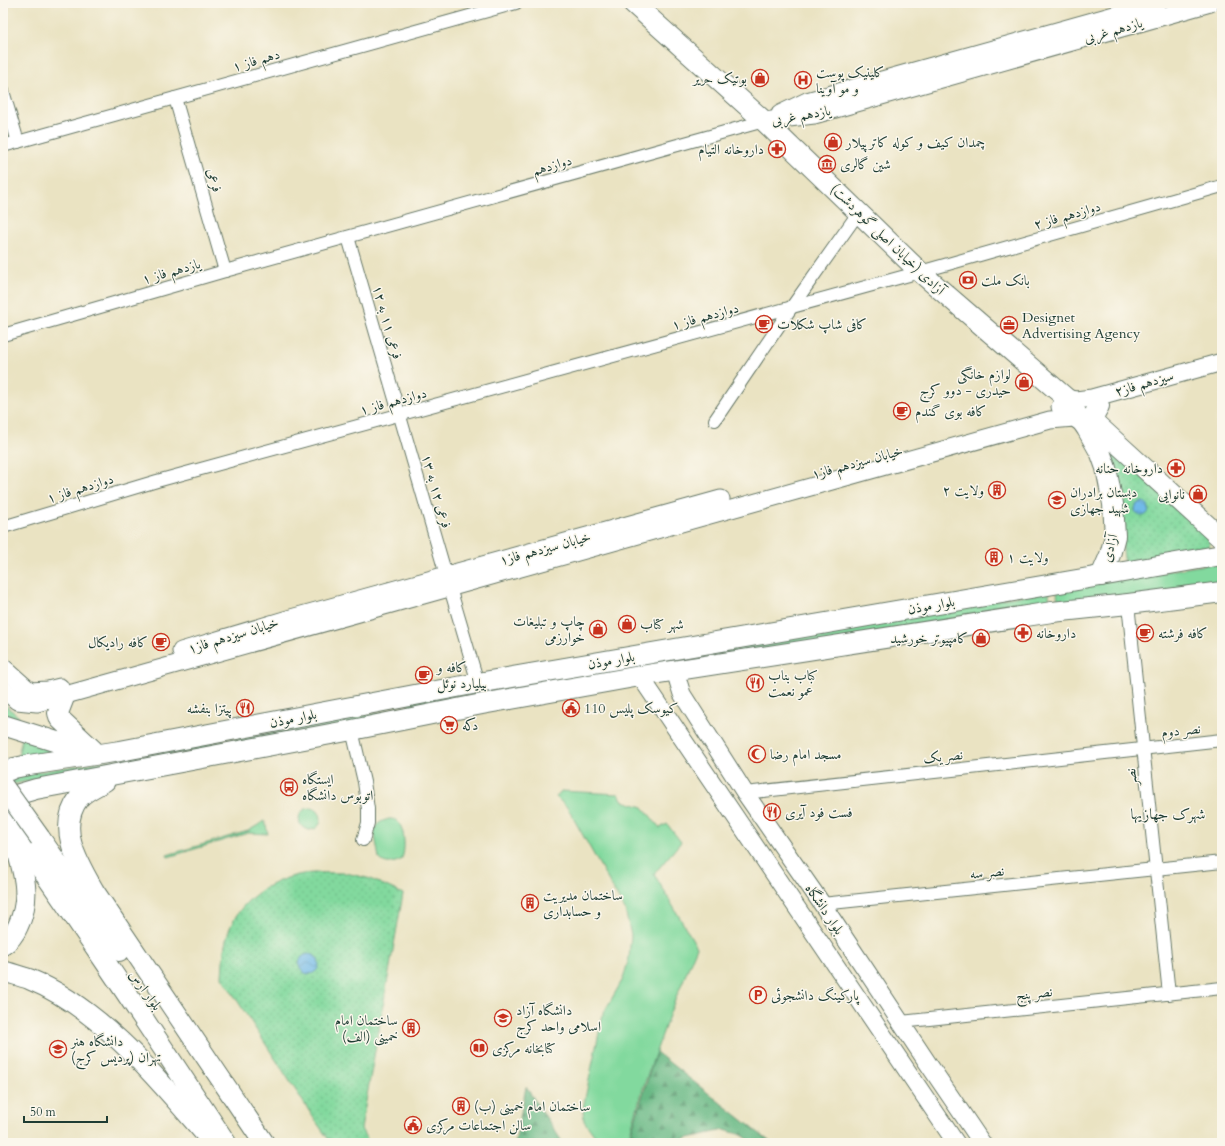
<svg xmlns="http://www.w3.org/2000/svg" width="1225" height="1146" viewBox="0 0 1225 1146" font-family="Cardo,Amiri,serif">
	<defs>
		<pattern id="forest-firs" width="22" height="20" patternUnits="userSpaceOnUse"><rect width="22" height="20" fill="#69b985"/><path d="M5 1l3.5 6h-7zM16 11l3.5 6h-7z" fill="#56986e"/></pattern>
		<pattern id="park-dots" width="8" height="8" patternUnits="userSpaceOnUse"><rect width="8" height="8" fill="#82d99e"/><path d="M2 2h.1M6 6h.1" fill="none" stroke="#70bb89" stroke-width="1.8" stroke-linecap="round"/></pattern>
		<pattern id="water-waves" width="16" height="10" patternUnits="userSpaceOnUse"><rect width="16" height="10" fill="#71bae9"/><path d="M0 5q4-4 8 0t8 0" fill="none" stroke="#5c98be"/></pattern>
	</defs>
	<rect width="100%" height="100%" fill="#fbf7ec"/>
	<filter id="ink" filterUnits="userSpaceOnUse"><feTurbulence type="fractalNoise" baseFrequency=".025" numOctaves="2"/><feDisplacementMap in="SourceGraphic" scale="8" xChannelSelector="R" yChannelSelector="G"/><feConvolveMatrix kernelMatrix="1 2 1 2 8 2 1 2 1" color-interpolation-filters="sRGB"/></filter>
	<filter id="wash" filterUnits="userSpaceOnUse"><feTurbulence type="fractalNoise" baseFrequency=".012" numOctaves="4" result="noise"/><feDisplacementMap in="SourceGraphic" scale="16" xChannelSelector="R" yChannelSelector="G"/><feGaussianBlur stdDeviation="0.9" result="paint"/><feColorMatrix in="noise" values="0 0 0 0 0 0 0 0 0 0 0 0 0 0 0 0 0 1.4 0 .05"/><feComposite in="paint" operator="in"/></filter>
	<g filter="url(#wash)">
		<rect width="100%" height="100%" fill="#eae3c2"/>
		<g fill="#82d99e" stroke="#508b69">
			<path d="M1222 562V586L1058 609 1057 589Z"/>
			<path d="M1049 591 1050 609 411 713 408 701Z"/>
			<path d="M396 710 397 717 205 750 138 759 81 769 14 784 11 782 12 776 204 745Z"/>
			<path d="M22 738 65 749 18 757Z"/>
			<path d="M561 791 619 794 623 801 643 807 660 828 667 824 681 842 654 874 697 947 671 1010 644 1085 627 1143H600L584 1121 583 1108 603 1014 623 979 629 958 631 935 625 910 567 807 556 797Z"/>
			<circle cx="310" cy="819" r="11"/>
			<path d="M389 819C392 819 395 819 398 822 405 829 406 852 401 860 393 863 385 866 379 858L374 831C376 823 382 821 389 819Z"/>
			<path d="M265 821 268 834 248 833 168 857 167 855 248 831Z"/>
		</g>
		<g fill="url(#forest-firs)" stroke="#447b5c">
			<path d="M656 1052 769 1141 770 1143H754L742 1135 724 1130 666 1143H628Z"/>
			<path d="M526 1087 563 1143H515Z"/>
		</g>
		<g fill="url(#park-dots)" stroke="#508b69">
			<path d="M1111 454H1116L1196 523 1210 542 1209 551 1125 566Z"/>
			<path d="M3 703 19 717 14 725 3 721Z"/>
			<path d="M346 873 371 879 403 894 361 1129 369 1143H331L315 1120 222 977C223 963 223 950 227 937 236 902 269 880 303 874 317 872 332 873 346 873Z"/>
		</g>
		<g fill="url(#water-waves)" stroke="#487c8e">
			<circle cx="1142" cy="509" r="7"/>
			<circle cx="309" cy="964" r="10"/>
		</g>
	</g>
	<g filter="url(#ink)">
		<g fill="none" stroke-linecap="round" stroke-linejoin="round">
			<g stroke="#676" stroke-width="14">
				<g id="street">
					<path d="M3 91 18 142"/>
					<path d="M175 98 225 271"/>
					<path d="M3 146 516 3"/>
					<path d="M348 237 446 575"/>
					<path d="M3 335 225 271 764 121"/>
					<path d="M715 420 791 308 859 212"/>
					<path d="M3 527 157 481 920 272 1222 186"/>
					<path d="M450 588 478 683"/>
					<path d="M1128 604 1169 994"/>
					<path d="M352 730 364 782 368 809V823L363 840"/>
					<path d="M745 793 1222 740"/>
					<path d="M822 904 1222 862"/>
					<path d="M901 1022 1222 988"/>
				</g>
			</g>
			<g stroke="#676" stroke-width="19">
				<g id="secondary">
					<path d="M780 114 807 101 1157 3"/>
					<path d="M764 121 814 115 1210 3"/>
					<path d="M1060 407 1065 403 1066 398 1076 400 1092 398 1222 362"/>
					<path d="M181 651 291 618 721 499"/>
					<path d="M3 667 30 691 48 690 60 687"/>
					<path d="M675 671 682 694 745 793 822 904 927 1062 982 1143"/>
					<path d="M640 676 956 1143"/>
					<path d="M3 689 17 701 37 703 1050 420 1074 418 1083 424"/>
				</g>
			</g>
			<g stroke="#676" stroke-width="22">
				<g id="primary">
					<path d="M633 3 764 121 920 272 1066 398 1087 429 1101 454 1106 468 1113 504 1115 536 1110 555 1101 576"/>
					<path d="M1099 406C1095 413 1092 416 1096 424L1222 539"/>
					<path d="M65 695 58 713 60 719 93 750"/>
					<path d="M3 725 92 753"/>
					<path d="M3 773 14 768 29 765 120 751 478 683 1222 555"/>
					<path d="M105 781C97 786 85 791 79 798 56 828 78 863 94 891L264 1143"/>
					<path d="M3 802 19 794 36 789 352 730 482 704 640 676 1052 612 1128 604 1222 592"/>
					<path d="M3 815C80 922 153 1033 226 1143"/>
					<path d="M40 838 119 951"/>
					<path d="M3 945C9 941 15 933 18 926 33 895 22 867 13 837"/>
					<path d="M3 971C12 974 21 976 29 979 103 1009 162 1084 213 1143"/>
				</g>
			</g>
			<use href="#street" stroke="#fff" stroke-width="12"/>
			<use href="#secondary" stroke="#fff" stroke-width="17"/>
			<use href="#primary" stroke="#fff" stroke-width="20"/>
			<g stroke="#676" stroke-width="22" stroke-linecap="butt">
				<path id="primary-bridge" d="M3 786 40 838"/>
			</g>
			<use href="#primary-bridge" stroke="#fff" stroke-width="20"/>
		</g>
	</g>
	<defs>
		<g id="shop-ring" transform="scale(0.9)"><circle r="9.5" fill="#fbf7ec" stroke="#c8321e" stroke-width="1.5"/><path d="M-5-2.5h2.3a2.7 3.5 0 0 1 5.4 0H5L5.5 6h-11ZM-1.5-2.5h3a1.5 2.3 0 0 0-3 0Z" fill="#c8321e"/></g>
		<g id="hospital-ring" transform="scale(0.9)"><circle r="9.5" fill="#fbf7ec" stroke="#c8321e" stroke-width="1.5"/><path d="M-5-5h3v3.5h4V-5h3V5h-3V1.5h-4V5h-3Z" fill="#c8321e"/></g>
		<g id="pharmacy-ring" transform="scale(0.9)"><circle r="9.5" fill="#fbf7ec" stroke="#c8321e" stroke-width="1.5"/><path d="M-2-6h4v4h4v4h-4v4h-4v-4h-4v-4h4Z" fill="#c8321e"/></g>
		<g id="museum-ring" transform="scale(0.9)"><circle r="9.5" fill="#fbf7ec" stroke="#c8321e" stroke-width="1.5"/><path d="M0-6L6-3V-2H-6V-3ZM-5-1h2V3h-2ZM-1-1h2V3h-2ZM3-1h2V3H3ZM-6 4H6V6H-6Z" fill="#c8321e"/></g>
		<g id="bank-ring" transform="scale(0.9)"><circle r="9.5" fill="#fbf7ec" stroke="#c8321e" stroke-width="1.5"/><path d="M-6-4H6V4H-6ZM0-2.3a2.3 2.3 0 1 0 0 4.6a2.3 2.3 0 1 0 0-4.6Z" fill="#c8321e"/></g>
		<g id="cafe-ring" transform="scale(0.9)"><circle r="9.5" fill="#fbf7ec" stroke="#c8321e" stroke-width="1.5"/><path d="M-5.5-4.5H6V0H3Q3 3.5 0 3.5H-2.5Q-5.5 3.5-5.5 0ZM3-3.2v2h1.7v-2ZM-6 4.5H4V6H-6Z" fill="#c8321e"/></g>
		<g id="office-ring" transform="scale(0.9)"><circle r="9.5" fill="#fbf7ec" stroke="#c8321e" stroke-width="1.5"/><path d="M-6-3h4V-5.5h4V-3h4V5H-6ZM-1-4.5V-3h2v-1.5ZM-6 0V1H6V0Z" fill="#c8321e"/></g>
		<g id="building-ring" transform="scale(0.9)"><circle r="9.5" fill="#fbf7ec" stroke="#c8321e" stroke-width="1.5"/><path d="M-4-6H4V6H1V3H-1V6H-4ZM-2.5-4.3h1.7v1.8h-1.7ZM.8-4.3h1.7v1.8H.8ZM-2.5-1h1.7V.8h-1.7ZM.8-1h1.7V.8H.8Z" fill="#c8321e"/></g>
		<g id="school-ring" transform="scale(0.9)"><circle r="9.5" fill="#fbf7ec" stroke="#c8321e" stroke-width="1.5"/><path d="M0-5L7-2L0 1L-7-2ZM-4 1L0 2.5L4 1V4Q0 6-4 4Z" fill="#c8321e"/></g>
		<g id="restaurant-ring" transform="scale(0.9)"><circle r="9.5" fill="#fbf7ec" stroke="#c8321e" stroke-width="1.5"/><path d="M-5-6h1v4h1v-4h1v4h1v-4h1v5L-1.5 .5V6h-2V.5L-5-1ZM5-6V6H3V1.5H1.5Q1.5-4 5-6Z" fill="#c8321e"/></g>
		<g id="civic-ring" transform="scale(0.9)"><circle r="9.5" fill="#fbf7ec" stroke="#c8321e" stroke-width="1.5"/><path d="M-.6-6.5H3V-4.5H.6V-3L4-1V1h2V6H-6V1h2V-1L-.6-3ZM-1.2 2.5V6h2.4V2.5Z" fill="#c8321e"/></g>
		<g id="supermarket-ring" transform="scale(0.9)"><circle r="9.5" fill="#fbf7ec" stroke="#c8321e" stroke-width="1.5"/><path d="M-6-5.5h2.5l.6 2H6L4.5 2H-2.5L-4.4-4H-6ZM-1.5 3.2a1.3 1.3 0 1 0 .1 0ZM3 3.2a1.3 1.3 0 1 0 .1 0Z" fill="#c8321e"/></g>
		<g id="mosque-ring" transform="scale(0.9)"><circle r="9.5" fill="#fbf7ec" stroke="#c8321e" stroke-width="1.5"/><path d="M3.5-4.9A6 6 0 1 0 3.5 4.9A5 5 0 1 1 3.5-4.9Z" fill="#c8321e"/></g>
		<g id="bus-ring" transform="scale(0.9)"><circle r="9.5" fill="#fbf7ec" stroke="#c8321e" stroke-width="1.5"/><path d="M-5-6H5V4H4V6H2V4H-2V6H-4V4H-5ZM-3.5-4V0h7V-4ZM-3.5 1.2v1.5H-2V1.2ZM2 1.2v1.5H3.5V1.2Z" fill="#c8321e"/></g>
		<g id="parking-ring" transform="scale(0.9)"><circle r="9.5" fill="#fbf7ec" stroke="#c8321e" stroke-width="1.5"/><path d="M-3.5-5.5H1a3.5 3.5 0 0 1 0 7H-1V5.5H-3.5ZM-1-3.4V-.6H.8a1.4 1.4 0 0 0 0-2.8Z" fill="#c8321e"/></g>
		<g id="university-ring" transform="scale(0.9)"><circle r="9.5" fill="#fbf7ec" stroke="#c8321e" stroke-width="1.5"/><path d="M0-5L7-2L0 1L-7-2ZM-4 1L0 2.5L4 1V4Q0 6-4 4Z" fill="#c8321e"/></g>
		<g id="library-ring" transform="scale(0.9)"><circle r="9.5" fill="#fbf7ec" stroke="#c8321e" stroke-width="1.5"/><path d="M-6-4Q-3-5.5-.7-3.5V5Q-3 3-6 4ZM6-4Q3-5.5 .7-3.5V5Q3 3 6 4Z" fill="#c8321e"/></g>
	</defs>
	<g fill-rule="evenodd">
		<use href="#shop-ring" x="760" y="78"/>
		<use href="#hospital-ring" x="803" y="80"/>
		<use href="#shop-ring" x="833" y="142"/>
		<use href="#pharmacy-ring" x="777" y="149"/>
		<use href="#museum-ring" x="827" y="164"/>
		<use href="#bank-ring" x="968" y="280"/>
		<use href="#cafe-ring" x="764" y="324"/>
		<use href="#office-ring" x="1009" y="325"/>
		<use href="#shop-ring" x="1024" y="382"/>
		<use href="#cafe-ring" x="902" y="411"/>
		<use href="#pharmacy-ring" x="1176" y="468"/>
		<use href="#building-ring" x="997" y="490"/>
		<use href="#shop-ring" x="1198" y="494"/>
		<use href="#school-ring" x="1057" y="500"/>
		<use href="#building-ring" x="994" y="557"/>
		<use href="#shop-ring" x="627" y="624"/>
		<use href="#shop-ring" x="598" y="629"/>
		<use href="#pharmacy-ring" x="1023" y="633"/>
		<use href="#cafe-ring" x="1145" y="633"/>
		<use href="#shop-ring" x="981" y="638"/>
		<use href="#cafe-ring" x="161" y="642"/>
		<use href="#cafe-ring" x="424" y="675"/>
		<use href="#restaurant-ring" x="755" y="683"/>
		<use href="#restaurant-ring" x="245" y="708"/>
		<use href="#civic-ring" x="571" y="708"/>
		<use href="#supermarket-ring" x="449" y="725"/>
		<use href="#mosque-ring" x="757" y="754"/>
		<use href="#bus-ring" x="289" y="787"/>
		<use href="#restaurant-ring" x="772" y="812"/>
		<use href="#building-ring" x="530" y="903"/>
		<use href="#parking-ring" x="758" y="995"/>
		<use href="#university-ring" x="503" y="1018"/>
		<use href="#building-ring" x="411" y="1028"/>
		<use href="#library-ring" x="479" y="1048"/>
		<use href="#university-ring" x="58" y="1049"/>
		<use href="#building-ring" x="461" y="1106"/>
		<use href="#civic-ring" x="413" y="1125"/>
	</g>
	<g text-anchor="middle" stroke-width="3" stroke-linejoin="round" paint-order="stroke">
		<g font-size="14" fill="#1f3d34" stroke="#fbf7ec">
			<text transform="translate(1113 30) rotate(-16)" y="5">یازدهم غربی</text>
			<text transform="translate(256 60) rotate(-16)" y="5">دهم فاز ۱</text>
			<text transform="translate(801 115) rotate(-10)" y="5">یازدهم غربی</text>
			<text transform="translate(552 165) rotate(-16)" y="5">دوازدهم</text>
			<text transform="translate(215 180) rotate(74)" y="5">فرعی</text>
			<text transform="translate(1067 215) rotate(-16)" y="5">دوازدهم فاز ۲</text>
			<text transform="translate(888 239) rotate(44)" y="5">آزادی (خیابان اصلی گوهردشت)</text>
			<text transform="translate(171 271) rotate(-16)" y="5">یازدهم فاز ۱</text>
			<text transform="translate(705 316) rotate(-15)" y="5">دوازدهم فاز ۱</text>
			<text transform="translate(388 322) rotate(74)" y="5">فرعی ۱۱ به ۱۲</text>
			<text transform="translate(1144 383) rotate(-16)" y="5">سیزدهم فاز۲</text>
			<text transform="translate(393 401) rotate(-15)" y="5">دوازدهم فاز ۱</text>
			<text transform="translate(857 462) rotate(-15)" y="5">خیابان سیزدهم فاز۱</text>
			<text transform="translate(80 488) rotate(-17)" y="5">دوازدهم فاز ۱</text>
			<text transform="translate(437 491) rotate(74)" y="5">فرعی ۱۲ به ۱۳</text>
			<text transform="translate(545 548) rotate(-15)" y="5">خیابان سیزدهم فاز۱</text>
			<text transform="translate(1109 548) rotate(-76)" y="5">آزادی</text>
			<text transform="translate(931 605) rotate(-10)" y="5">بلوار موذن</text>
			<text transform="translate(233 635) rotate(-17)" y="5">خیابان سیزدهم فاز۱</text>
			<text transform="translate(611 660) rotate(-10)" y="5">بلوار موذن</text>
			<text transform="translate(293 718) rotate(-11)" y="5">بلوار موذن</text>
			<text transform="translate(1181 730) rotate(-6)" y="5">نصر دوم</text>
			<text transform="translate(943 756) rotate(-6)" y="5">نصر یک</text>
			<text transform="translate(1131 777) rotate(-96)" y="5">نصر</text>
			<text transform="translate(987 872) rotate(-6)" y="5">نصر سه</text>
			<text transform="translate(825 909) rotate(56)" y="5">بلوار دانشگاه</text>
			<text transform="translate(146 990) rotate(55)" y="5">بلوار ارس</text>
			<text transform="translate(1034 993) rotate(-6)" y="5">نصر پنج</text>
		</g>
		<g font-size="14" fill="#1f3d34" stroke="#fbf7ec" text-anchor="start">
			<text x="816" y="77">کلینیک پوست<tspan x="816" dy="16">و مو آوینا</tspan></text>
			<text x="747" y="83" text-anchor="end">بوتیک حریر</text>
			<text x="846" y="147">چمدان کیف و کوله کاترپیلار</text>
			<text x="764" y="154" text-anchor="end">داروخانه التيام</text>
			<text x="840" y="169">شین گالری</text>
			<text x="981" y="285">بانک ملت</text>
			<text x="1022" y="322">Designet<tspan x="1022" dy="16">Advertising Agency</tspan></text>
			<text x="777" y="329">کافی شاپ شکلات</text>
			<text x="1011" y="379" text-anchor="end">لوازم خانگی<tspan x="1011" dy="16">حیدری - دوو کرج</tspan></text>
			<text x="915" y="416">کافه بوی گندم</text>
			<text x="1163" y="473" text-anchor="end">داروخانه حنانه</text>
			<text x="984" y="495" text-anchor="end">ولایت ۲</text>
			<text x="1070" y="497">دبستان برادران<tspan x="1070" dy="16">شهید جهازی</tspan></text>
			<text x="1185" y="499" text-anchor="end">نانوایی</text>
			<text x="1007" y="562">ولایت ۱</text>
			<text x="585" y="626" text-anchor="end">چاپ و تبلیغات<tspan x="585" dy="16">خوارزمی</tspan></text>
			<text x="640" y="629">شهر کتاب</text>
			<text x="1036" y="638">داروخانه</text>
			<text x="1158" y="638">کافه فرشته</text>
			<text x="968" y="643" text-anchor="end">کامپیوتر خورشید</text>
			<text x="148" y="647" text-anchor="end">کافه رادیکال</text>
			<text x="437" y="672">کافه و<tspan x="437" dy="16">بیلیارد نوئل</tspan></text>
			<text x="768" y="680">کباب بناب<tspan x="768" dy="16">عمو نعمت</tspan></text>
			<text x="232" y="713" text-anchor="end">پیتزا بنفشه</text>
			<text x="584" y="713">کیوسک پلیس 110</text>
			<text x="462" y="730">دکه</text>
			<text x="770" y="759">مسجد امام رضا</text>
			<text x="302" y="784">ایستگاه<tspan x="302" dy="16">اتوبوس دانشگاه</tspan></text>
			<text x="785" y="817">فست فود آیری</text>
			<text x="543" y="900">ساختمان مدیریت<tspan x="543" dy="16">و حسابداری</tspan></text>
			<text x="771" y="1000">پارکینگ دانشجوئی</text>
			<text x="516" y="1015">دانشگاه آزاد<tspan x="516" dy="16">اسلامی واحد کرج</tspan></text>
			<text x="398" y="1025" text-anchor="end">ساختمان امام<tspan x="398" dy="16">خمینی (الف)</tspan></text>
			<text x="71" y="1046">دانشگاه هنر<tspan x="71" dy="16">تهران (پردیس کرج)</tspan></text>
			<text x="492" y="1053">کتابخانه مرکزی</text>
			<text x="474" y="1111">ساختمان امام خمینی (ب)</text>
			<text x="426" y="1130">سالن اجتماعات مرکزی</text>
		</g>
		<g font-size="15" fill="#1f3d34" stroke="#fbf7ec">
			<text x="1168" y="819">شهرک جهازیها</text>
		</g>
	</g>
	<rect width="1225" height="1146" fill="none" stroke="#fbf7ec" stroke-width="16"/>
	<path d="M24 1116v6h83v-6" fill="none" stroke="#1f3d34" stroke-width="2"/>
	<text x="30" y="1116" font-size="12" fill="#1f3d34" stroke="#fbf7ec" stroke-width="3" paint-order="stroke">50 m</text>
</svg>
